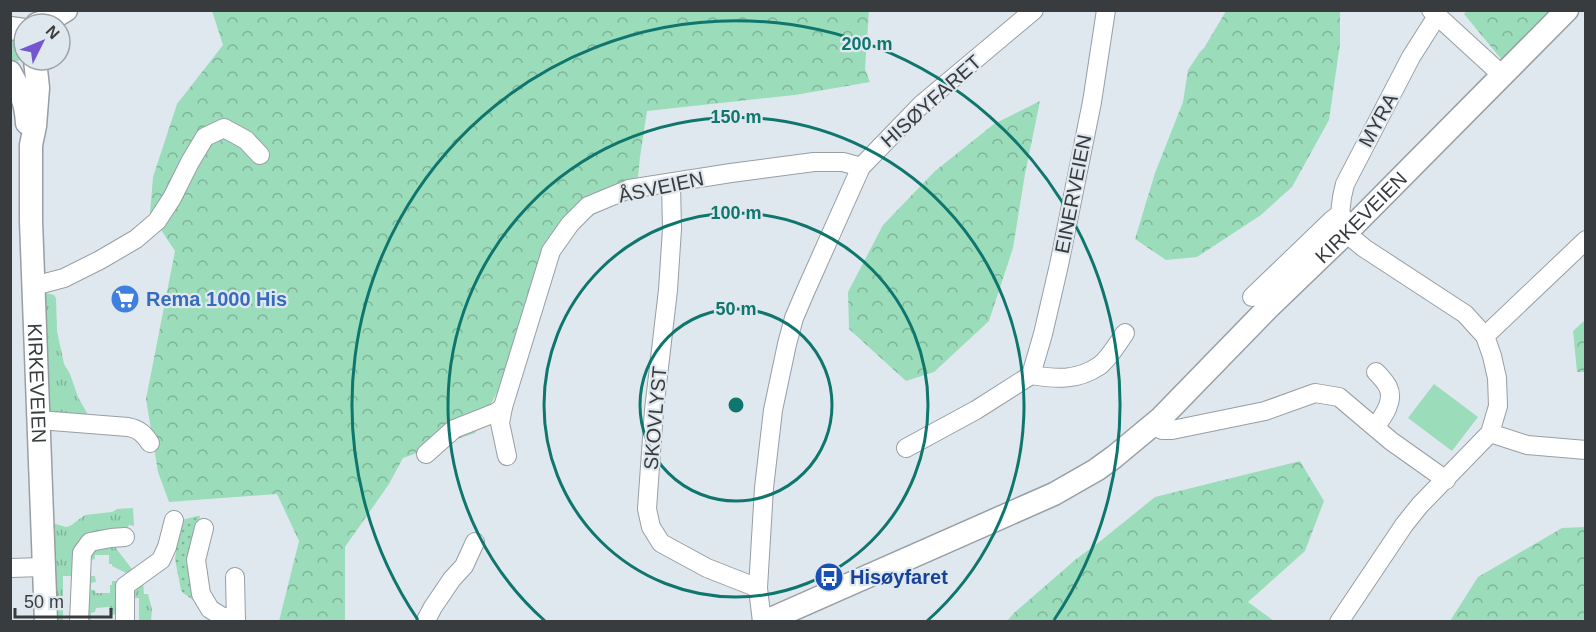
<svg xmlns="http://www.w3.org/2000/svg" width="1596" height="632" viewBox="0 0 1596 632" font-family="Arial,sans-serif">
	<defs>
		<pattern id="grass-tufts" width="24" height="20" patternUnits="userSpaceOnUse" patternTransform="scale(1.5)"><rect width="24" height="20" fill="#9bddba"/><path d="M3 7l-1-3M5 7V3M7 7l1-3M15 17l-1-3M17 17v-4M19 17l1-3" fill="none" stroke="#7fb499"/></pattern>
		<pattern id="forest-crowns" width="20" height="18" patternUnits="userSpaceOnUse" patternTransform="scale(1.5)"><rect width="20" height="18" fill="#9bddba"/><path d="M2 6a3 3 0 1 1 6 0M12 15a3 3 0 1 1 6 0" fill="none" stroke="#7fb499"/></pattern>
		<pattern id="garden-dots" width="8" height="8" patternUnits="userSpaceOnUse" patternTransform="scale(1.5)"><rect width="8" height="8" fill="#9bddba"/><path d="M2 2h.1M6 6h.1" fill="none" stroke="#7fb499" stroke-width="1.8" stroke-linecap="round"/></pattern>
	</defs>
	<rect width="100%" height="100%" fill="#e0e8ef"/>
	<g fill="url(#grass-tufts)">
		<path d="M10 39 20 40 24 44V57L18 61 11 62Z"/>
		<path d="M45 293 54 295 56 298 57 331 64 364 70 374 78 397 92 422 46 419 42 297Z"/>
		<path d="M133 508 134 526 129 525 126 530 94 538 73 576H63V621H56L49 522 66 527 70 526 85 515 112 512 117 509Z"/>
		<path d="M112 543 135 573 130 575 112 566V564H109V555H95V559L91 560V567L84 565 88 550Z"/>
		<path d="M84 576H95L96 582 91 583V590H95L96 593H110V585H112V581H119V614L110 615 109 607 96 608 95 612 91 613V620L83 619Z"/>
		<path d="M143 580 144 594H148L152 610 151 621H139V598H130L131 588Z"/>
	</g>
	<g fill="url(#forest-crowns)">
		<path d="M1468 10 1566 11 1507 66 1464 14Z"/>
		<path d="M212 11H869L865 69 870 82 795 95 647 111 640 157 637 188 571 229 536 296 511 367 475 433 403 458 389 484 345 547V621H279L299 541 277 494 169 502 158 472 146 399 175 251 150 213 153 177 177 104 223 45Z"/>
		<path d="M1226 11H1340V44L1329 120 1292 187 1261 215 1197 257 1166 260 1135 239 1155 173 1183 102 1188 70 1200 52 1204 48Z"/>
		<path d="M1040 101 1025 174 1013 248 989 321 934 372 906 381 849 329 848 292 883 225 935 171 994 124Z"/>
		<path d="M1585 320V372H1577L1573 331Z"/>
		<path d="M1300 461 1324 501 1305 551 1248 602 1274 621H1007L1014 613 1075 560 1098 543 1155 497Z"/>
		<path d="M1585 527 1586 614 1583 621H1450L1478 577 1562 528Z"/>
	</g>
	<path fill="url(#garden-dots)" d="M197 516H200L194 552 199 604 183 593 181 590 175 559 176 552 173 548 182 520Z"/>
	<path fill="#9bddba" d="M1434 384 1478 417 1452 451 1408 418Z"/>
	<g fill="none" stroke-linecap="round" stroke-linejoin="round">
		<g stroke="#979ea4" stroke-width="20">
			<g id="minor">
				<path d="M1431 10 1502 75"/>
				<path d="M671 184 672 229 668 290 654 410 647 509 651 527 661 543 707 568 758 588"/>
				<path d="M1351 227 1340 214 1342 197 1345 184 1411 57 1437 16"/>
				<path d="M34 286 64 278 100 260 136 239 157 221 172 198 190 162 205 137 224 128 246 140 260 155"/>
				<path d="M1252 297 1332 220 1340 214"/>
				<path d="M1485 336 1586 240"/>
				<path d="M1031 375C1055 379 1077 381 1099 366 1108 360 1118 343 1125 333"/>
				<path d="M39 420 128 427C139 429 144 434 150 443"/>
				<path d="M1154 424 1162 430H1172L1265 411 1315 393 1339 397 1391 441 1446 480"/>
				<path d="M1375 427C1383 417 1395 401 1388 387 1385 381 1380 376 1376 372"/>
				<path d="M1490 433 1527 445 1586 450"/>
				<path d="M906 448 976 410 1031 375 1043 334 1059 265 1092 102 1106 10"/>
				<path d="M426 454 454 429 497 412 503 407"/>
				<path d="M507 456 500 423 503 407 551 251 570 224 588 206 629 189 731 173 814 162H843L861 167"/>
				<path d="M204 528 196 560 201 594 210 609 221 616 236 620"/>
				<path d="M10 568 43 567"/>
				<path d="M235 577 236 622"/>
				<path d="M79 622 82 553 90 542 111 538 125 537"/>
				<path d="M125 622V586L161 560 167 547 174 520"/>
				<path d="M425 622 433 607 452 579 464 566 475 542"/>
				<path d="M762 622 758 588 764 488 773 410 787 344 794 318 806 290 861 167 921 105 1034 10"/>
				<path d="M1339 622 1404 525 1420 505 1490 433 1498 406 1497 378 1492 356 1485 336 1465 314 1364 248 1346 233"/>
			</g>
		</g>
		<g stroke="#979ea4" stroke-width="25">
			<g id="major">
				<path d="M37 24 51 19 66 10"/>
				<path d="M10 28 24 30"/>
				<path id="s1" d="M35 60 38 88 35 126 31 145V221L46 622"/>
				<path d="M10 72C20 90 26 102 27 123"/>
				<path id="s2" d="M764 622 1054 494 1096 470 1114 457 1161 418 1268 308 1346 233 1567 10"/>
			</g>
		</g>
		<use href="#minor" stroke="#fff" stroke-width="18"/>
		<use href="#major" stroke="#fff" stroke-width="22"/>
	</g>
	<g fill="none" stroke="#0f766e" stroke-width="3">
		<circle cx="736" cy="405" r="96"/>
		<circle cx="736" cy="405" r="192"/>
		<path d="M545 621A288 288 0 1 1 927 621"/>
		<path d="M418 620A384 384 0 1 1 1054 620"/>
	</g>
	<defs>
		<g id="supermarket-disc" transform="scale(1.5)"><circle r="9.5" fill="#3f7fe0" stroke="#e0e8ef"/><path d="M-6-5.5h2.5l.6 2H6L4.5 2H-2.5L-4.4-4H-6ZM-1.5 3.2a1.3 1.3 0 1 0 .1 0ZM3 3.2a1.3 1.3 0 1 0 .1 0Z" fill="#fff"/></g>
		<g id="bus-disc" transform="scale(1.5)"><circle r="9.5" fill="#1a4fb4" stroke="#e0e8ef"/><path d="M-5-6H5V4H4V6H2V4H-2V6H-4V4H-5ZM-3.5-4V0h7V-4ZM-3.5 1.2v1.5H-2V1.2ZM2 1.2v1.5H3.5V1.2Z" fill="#fff"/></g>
	</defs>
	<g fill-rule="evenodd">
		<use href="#supermarket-disc" x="125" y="299"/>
		<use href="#bus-disc" x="829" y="577"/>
	</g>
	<g text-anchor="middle" stroke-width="4.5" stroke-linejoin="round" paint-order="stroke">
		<g font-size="20" fill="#393c3e" stroke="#e0e8ef">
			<text transform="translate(931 101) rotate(-42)" y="7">HISØYFARET</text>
			<text transform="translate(1378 120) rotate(-61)" y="7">MYRA</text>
			<text transform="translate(661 187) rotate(-12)" y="7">ÅSVEIEN</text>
			<text transform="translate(1073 194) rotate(-79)" y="7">EINERVEIEN</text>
			<text dy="7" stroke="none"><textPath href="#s2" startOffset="732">KIRKEVEIEN</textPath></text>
			<text dy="7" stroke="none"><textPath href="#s1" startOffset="324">KIRKEVEIEN</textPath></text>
			<text transform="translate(655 418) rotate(-85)" y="7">SKOVLYST</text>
		</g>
		<g font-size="20" font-weight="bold" fill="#366cbe" stroke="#e0e8ef" text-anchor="start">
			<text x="146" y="306">Rema 1000 His</text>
		</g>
		<g font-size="20" font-weight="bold" fill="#164399" stroke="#e0e8ef" text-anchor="start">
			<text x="850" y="584">Hisøyfaret</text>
		</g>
	</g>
	<circle cx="736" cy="405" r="9" fill="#0f766e" stroke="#e0e8ef" stroke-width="3"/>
	<g font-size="18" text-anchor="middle" font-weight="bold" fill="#0f766e" stroke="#e0e8ef" stroke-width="4.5" stroke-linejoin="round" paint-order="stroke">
		<text x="867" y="50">200 m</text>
		<text x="736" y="123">150 m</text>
		<text x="736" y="219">100 m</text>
		<text x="736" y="315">50 m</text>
	</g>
	<rect width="1596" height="632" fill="none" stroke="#393c3e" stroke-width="24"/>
	<g transform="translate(42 42) rotate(47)"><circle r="28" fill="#e0e8ef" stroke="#9da3a8" stroke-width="1.5"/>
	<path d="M0-4.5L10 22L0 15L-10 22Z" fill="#7456d0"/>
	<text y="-9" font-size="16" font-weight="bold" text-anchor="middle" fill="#393c3e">N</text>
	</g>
	<path d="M15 608v9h96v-9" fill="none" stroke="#393c3e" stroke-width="3"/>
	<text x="24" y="608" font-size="18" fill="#393c3e" stroke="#e0e8ef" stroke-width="4.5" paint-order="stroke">50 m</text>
</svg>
